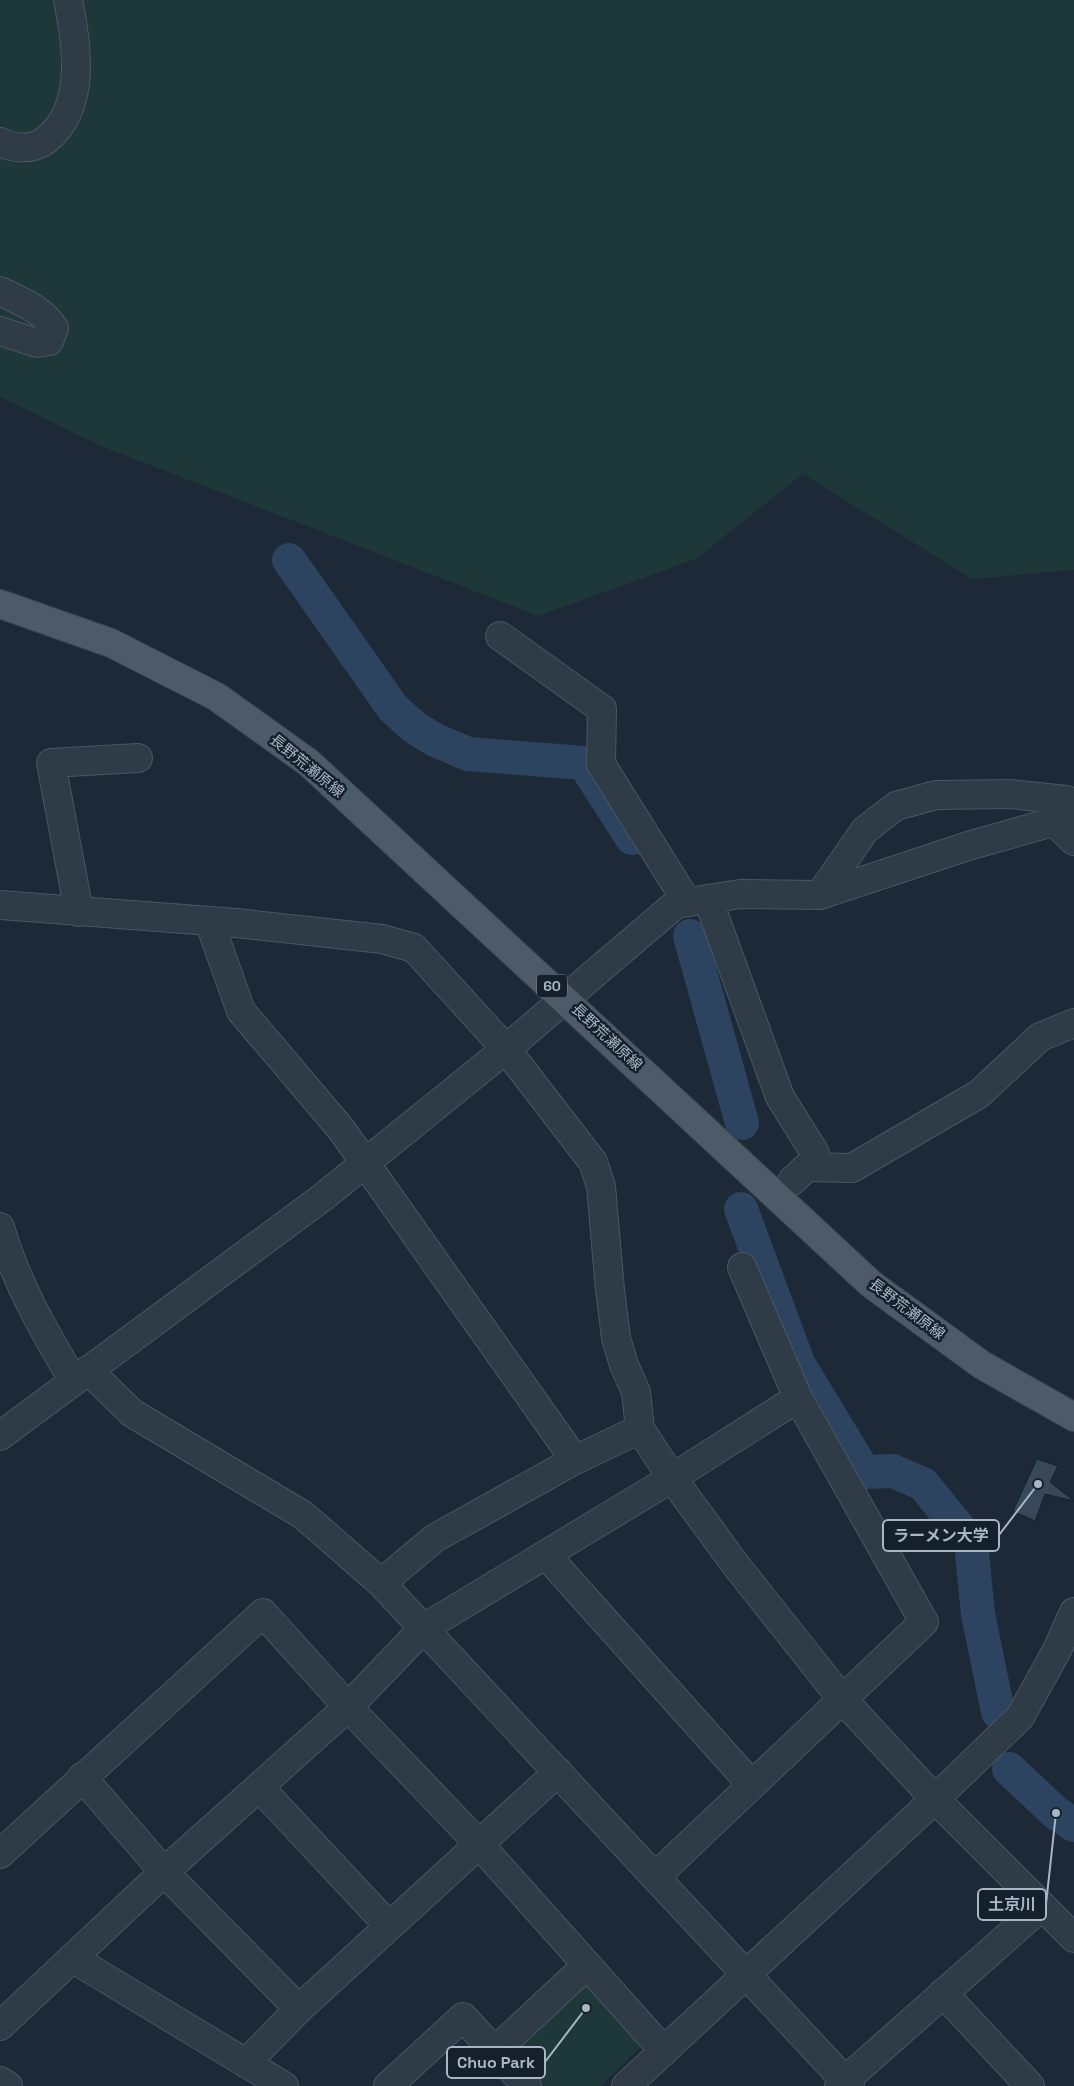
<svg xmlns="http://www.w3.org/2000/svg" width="1074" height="2086" viewBox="0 0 1074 2086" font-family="'Space Grotesk','Noto Sans JP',sans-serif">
	<rect width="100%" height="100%" fill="#1d2937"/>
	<g fill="#1e3738">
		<path d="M0 0H1074V570L972 579 803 474 696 559 538 616 101 446 0 397Z"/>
		<path d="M585 1973 654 2034 601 2086H543L506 2048Z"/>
	</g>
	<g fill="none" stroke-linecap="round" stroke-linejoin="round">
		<g stroke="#2c445f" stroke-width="34">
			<path d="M289 560 393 708 414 727 435 740 468 754 584 763 632 838"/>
			<path d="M690 936 742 1123"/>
			<path d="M741 1209 798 1363 864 1472 893 1471 923 1484 971 1543 978 1614 998 1712"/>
			<path d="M1009 1769 1056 1813 1074 1825"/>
		</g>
	</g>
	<path fill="#384858" stroke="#18222e" d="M1037 1459 1058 1466 1050 1482 1074 1501 1045 1494 1035 1521 1013 1511Z"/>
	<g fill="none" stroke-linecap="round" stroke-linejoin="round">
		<g stroke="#4b5663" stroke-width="30">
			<g id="minor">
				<path d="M0 142C15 149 33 150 46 140 87 108 77 44 68 0"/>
				<path d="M0 291C20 301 42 309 54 328L49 341 37 343 0 331"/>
				<path d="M500 636 602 709 601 764 687 902"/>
				<path d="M1052 820 1074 841"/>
				<path d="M820 895 865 830 896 806 936 795 1011 794 1066 800 1074 804"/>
				<path d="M708 899 780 1097 815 1153 816 1167"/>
				<path d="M0 905 236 923 382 939 414 948 506 1049 593 1162 601 1186 610 1290 616 1338 624 1365 636 1392 640 1429 672 1478 735 1564 842 1699 935 1799 1074 1938"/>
				<path d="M79 912 51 763 138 758"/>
				<path d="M209 921 241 1011 341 1129 575 1460 640 1429"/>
				<path d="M792 1181 807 1167 852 1168 979 1094 1040 1037 1074 1023"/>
				<path d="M0 1227C16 1283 44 1331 73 1380"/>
				<path d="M88 1370 132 1413 303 1515 381 1583 850 2086"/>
				<path d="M0 1436 323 1197 506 1049 676 904 740 894 820 895 968 846 1074 816"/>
				<path d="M546 1555 752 1785"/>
				<path d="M381 1583 435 1538 575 1460"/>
				<path d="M82 1777 164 1872 299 2009"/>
				<path d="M259 1787 389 1926"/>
				<path d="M0 1854 263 1613 348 1707 479 1844 664 2051"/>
				<path d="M655 1877 924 1622 798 1398 742 1267"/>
				<path d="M72 1958 284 2086"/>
				<path d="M943 1993 1030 2086"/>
				<path d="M0 2026 164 1872 348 1707 424 1628 672 1478 798 1398"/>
				<path d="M495 2051 587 1965"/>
				<path d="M246 2063 299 2009 558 1772"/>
				<path d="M0 2081 8 2086"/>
				<path d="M388 2086 463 2017 527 2086"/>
				<path d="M626 2086 935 1799 1020 1717 1057 1650 1074 1612"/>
				<path d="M839 2086 1042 1906"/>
			</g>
		</g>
		<g stroke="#394451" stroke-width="30">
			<path id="major" d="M0 604 111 643 217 697 309 763 871 1284 982 1365 1074 1417"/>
		</g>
		<use href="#minor" stroke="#303b48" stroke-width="28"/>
		<use href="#major" stroke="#4d5a68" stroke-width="28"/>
	</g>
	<g text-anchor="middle" stroke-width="5" stroke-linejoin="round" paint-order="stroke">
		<rect fill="#16202c" stroke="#7d8997" stroke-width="1" x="537" y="974.5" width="30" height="23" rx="4"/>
		<g font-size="14" font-weight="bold" fill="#a9b6c5">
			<text x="552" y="991">60</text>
		</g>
		<g font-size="15" fill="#a9b6c5" stroke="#16202c">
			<text transform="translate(307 766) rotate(39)" y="5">長野荒瀬原線</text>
			<text transform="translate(607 1037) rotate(43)" y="5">長野荒瀬原線</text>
			<text transform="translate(907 1309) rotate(37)" y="5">長野荒瀬原線</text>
		</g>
	</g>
	<path fill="none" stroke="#a9b6c5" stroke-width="2" d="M1038 1484L999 1535M1056 1813L1046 1904M586 2008L545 2062"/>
	<g fill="#a9b6c5" stroke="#16202c" stroke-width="2">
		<circle cx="1038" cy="1484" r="5"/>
		<circle cx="1056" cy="1813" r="5"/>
		<circle cx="586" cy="2008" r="5"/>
	</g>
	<g fill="#16202c" stroke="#a9b6c5" stroke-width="2">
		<rect x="883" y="1520" width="116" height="31" rx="5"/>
		<rect x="978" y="1889" width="68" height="31" rx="5"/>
		<rect x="447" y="2047" width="98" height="31" rx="5"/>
	</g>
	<g font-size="16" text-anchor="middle" font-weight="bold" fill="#a9b6c5">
		<text x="941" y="1541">ラーメン大学</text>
		<text x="1012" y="1910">土京川</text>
		<text x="496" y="2068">Chuo Park</text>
	</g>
</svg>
